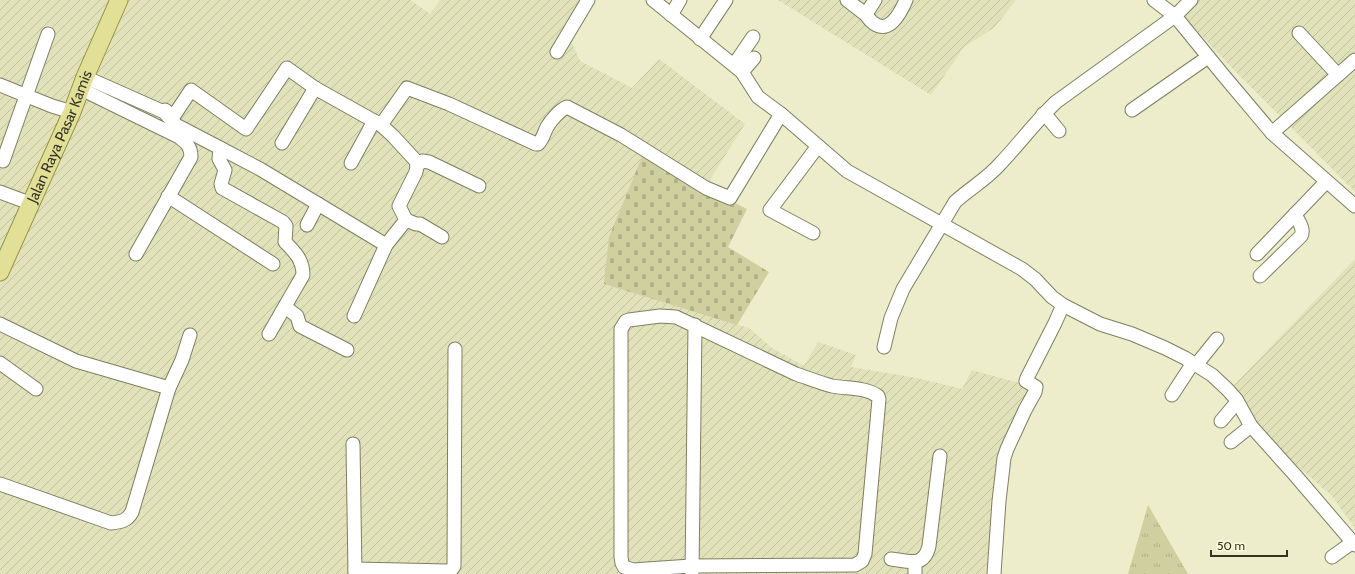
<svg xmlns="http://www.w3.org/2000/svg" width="1355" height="574" viewBox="0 0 1355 574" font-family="Cabin,sans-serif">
	<defs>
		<pattern id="industrial-furrows" width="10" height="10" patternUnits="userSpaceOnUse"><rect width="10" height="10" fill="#e1e1ba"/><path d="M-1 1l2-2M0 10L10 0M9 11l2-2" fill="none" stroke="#c2c2a0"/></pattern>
		<pattern id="grass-tufts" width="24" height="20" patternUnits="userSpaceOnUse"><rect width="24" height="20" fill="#cfcf9f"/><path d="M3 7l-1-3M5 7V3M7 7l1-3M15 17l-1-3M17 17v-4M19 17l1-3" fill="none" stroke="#b2b289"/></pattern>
		<pattern id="cemetery-stones" width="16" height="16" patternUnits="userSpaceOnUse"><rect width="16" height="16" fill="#cfcf9f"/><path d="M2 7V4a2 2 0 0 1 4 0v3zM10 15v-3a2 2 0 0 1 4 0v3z" fill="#b2b289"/></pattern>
	</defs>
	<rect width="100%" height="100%" fill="#ededcc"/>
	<g fill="url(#industrial-furrows)">
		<path d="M0 0H410L430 14 440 0H583L566 30 580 61 632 88 659 59 745 124 705 188 604 284 749 328 772 348 804 366 818 342 856 355 851 367 917 378 962 389 972 370 1037 388 1003 449 992 574H0Z"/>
		<path d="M778 0H1016L995 27 964 47 931 95Z"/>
		<path d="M1196 0H1355V192L1235 71 1183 16Z"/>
		<path d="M1355 259V528L1331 495 1264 437 1234 385Z"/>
	</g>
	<path fill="url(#grass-tufts)" d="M1148 505 1188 574H1128Z"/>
	<path fill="url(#cemetery-stones)" d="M644 152 705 188 747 209 728 247 769 272 737 325 604 284 609 237Z"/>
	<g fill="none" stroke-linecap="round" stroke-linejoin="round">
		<g stroke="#7f7f61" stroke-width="15">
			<g id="minor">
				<path d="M653 0 742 72 758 97 781 114 847 171 1022 269 1035 279 1052 297 1063 305 1100 324 1132 334 1165 348 1185 358 1212 375 1227 389 1236 399 1251 426 1295 475 1355 545"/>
				<path d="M847 0C853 5 859 9 865 14 867 16 869 19 871 21 888 37 900 14 906 0"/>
				<path d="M1154 0 1175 16 1224 76 1272 133 1355 206"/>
				<path d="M866 14 875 0"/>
				<path d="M671 15 680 0"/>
				<path d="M1299 33 1338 75"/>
				<path d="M700 39 726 0"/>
				<path d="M557 52 588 0"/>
				<path d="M734 65 753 37"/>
				<path d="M742 72 754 58"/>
				<path d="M85 77 164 112 176 125 220 148 219 159 225 170 221 184 222 188 283 222 286 226 285 242C295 252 303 260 303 275L269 334"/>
				<path d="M0 85 52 106 72 112"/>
				<path d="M81 89 179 137C187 143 191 147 191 157L136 254"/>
				<path d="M165 110 173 117 191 90 246 129 287 68 315 88"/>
				<path d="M1132 110 1208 57"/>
				<path d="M1043 114 1049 119 1059 131"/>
				<path d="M381 125 407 88 449 104 536 144H538C543 139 544 133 547 127 551 120 560 110 567 107L621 135 706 188 730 198 781 114"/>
				<path d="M1272 133 1355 60"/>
				<path d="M282 143 315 88 381 125 393 136 416 161 417 166 416 172 399 206 406 220 386 245 354 316"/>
				<path d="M220 148 260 169 386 245"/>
				<path d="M3 161 48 34"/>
				<path d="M351 163 374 121"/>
				<path d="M417 166 422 161 429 162 479 186"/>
				<path d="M0 192 32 204"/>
				<path d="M168 196 273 264"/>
				<path d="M406 220 416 224H420L442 237"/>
				<path d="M307 225 318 204"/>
				<path d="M813 233 770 210 818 146"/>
				<path d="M1257 254 1326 182"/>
				<path d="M1260 276 1301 236C1305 229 1298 221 1295 214"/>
				<path d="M285 307 297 316 300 326 347 350"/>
				<path d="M660 316 676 317 796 374C808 378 820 383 832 386 848 389 865 387 878 396L879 399 865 554 862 561 855 565 691 566 633 570 624 567 622 563 621 557V329L626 321 629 320Z"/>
				<path d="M0 324 76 361 169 388"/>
				<path d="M884 347 891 318 903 289 955 202C969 189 987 179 1000 164 1019 144 1036 121 1056 102L1175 16 1191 0"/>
				<path d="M0 363 36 389"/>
				<path d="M1196 365 1217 339"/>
				<path d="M1172 395 1193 363"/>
				<path d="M1221 421 1237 402"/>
				<path d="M1231 442 1251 426"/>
				<path d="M353 444 355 574"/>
				<path d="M0 484 111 523C121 522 127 521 132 512L169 388 182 360 190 335"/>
				<path d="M1332 557 1353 542"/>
				<path d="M891 559C909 561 924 568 929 546L940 456"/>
				<path d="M355 569 448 571 452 569 454 566 455 349"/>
				<path d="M692 574 695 325"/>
				<path d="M915 574V562"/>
				<path d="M994 574 999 501 1004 458 1007 449 1025 410 1035 392 1036 387 1026 381 1027 378 1055 323 1063 305"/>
			</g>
		</g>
		<g stroke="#989542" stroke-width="19">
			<g id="major">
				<path id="s1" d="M0 272 72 112 85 77 119 0"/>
			</g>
		</g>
		<use href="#minor" stroke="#fff" stroke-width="13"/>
		<use href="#major" stroke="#e2df97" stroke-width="17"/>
	</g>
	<g text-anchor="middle" stroke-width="4" stroke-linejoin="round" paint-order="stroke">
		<g font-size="15" fill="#333326" stroke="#fafad9">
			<text dy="5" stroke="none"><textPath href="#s1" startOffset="148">Jalan Raya Pasar Kamis</textPath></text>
		</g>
	</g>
	<path d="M1211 550v6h76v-6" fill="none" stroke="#333326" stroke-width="2"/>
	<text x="1217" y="550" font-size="12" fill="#333326" stroke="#fafad9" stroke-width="3" paint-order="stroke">50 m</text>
</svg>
